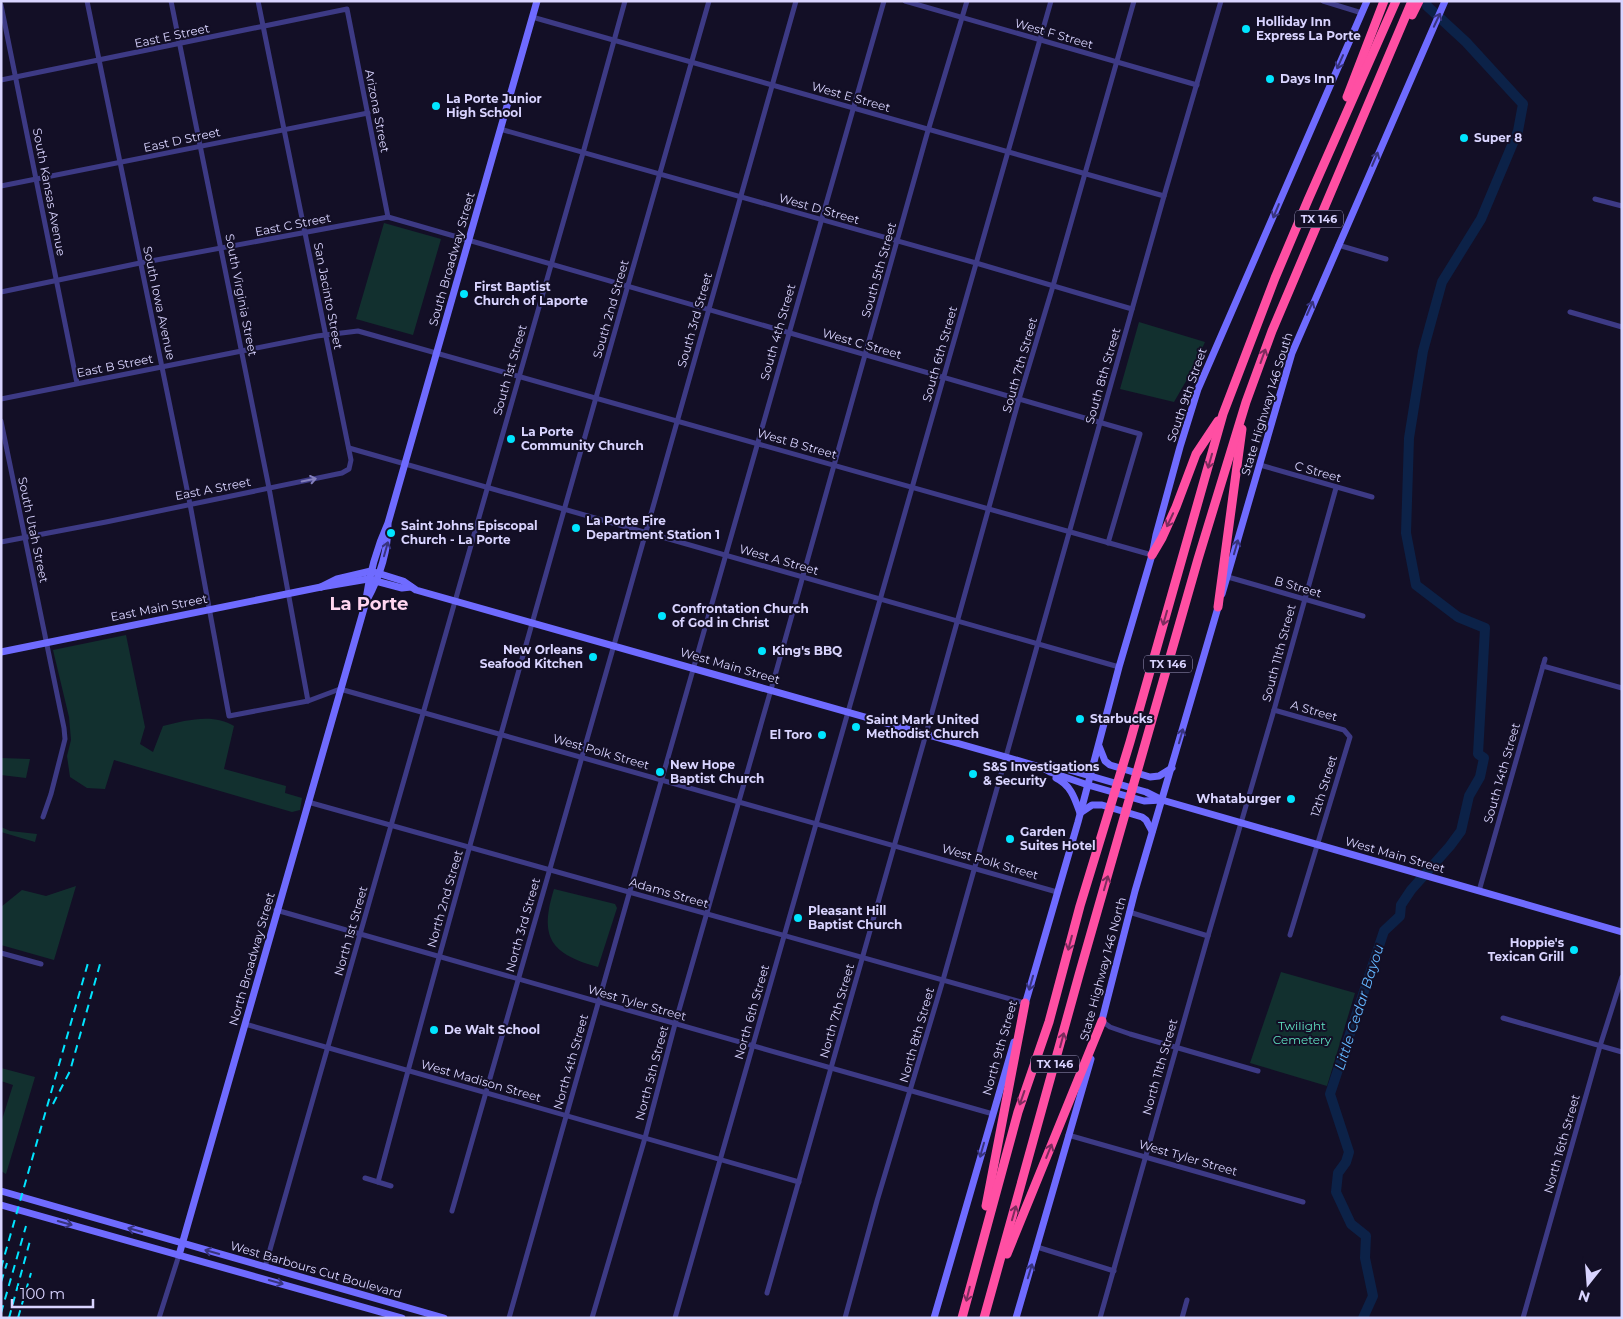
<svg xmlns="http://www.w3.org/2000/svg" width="1623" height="1319" viewBox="0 0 1623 1319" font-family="Montserrat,sans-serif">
	<rect width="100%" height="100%" fill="#130f26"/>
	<g fill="#12302f">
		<path d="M384 223 441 239 413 335 356 319Z"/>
		<path d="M1139 322 1205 342 1189 376 1174 402 1120 389Z"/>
		<path d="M126 635 145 727 140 744 153 752 163 726C186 720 214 713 234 726L224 769 286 786 285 793 302 798 300 810 292 812 114 760 105 789 87 788 70 777 67 756 71 740 69 717 53 650Z"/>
		<path d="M1 758 30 759 26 778 1 775Z"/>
		<path d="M1 827 10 831 37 834 35 842 1 832Z"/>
		<path d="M76 886 54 960 1 945V907L22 890 46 896Z"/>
		<path d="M554 889 615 904 617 908 598 967C550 954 539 937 554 889Z"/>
		<path d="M1281 972 1355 993 1327 1086 1250 1063Z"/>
		<path d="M1 1068 35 1077 6 1174 1 1171V1123L13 1085 1 1081Z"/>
	</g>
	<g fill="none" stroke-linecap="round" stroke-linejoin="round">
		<path stroke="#0c2248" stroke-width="10" d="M1363 1318 1373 1296 1365 1258 1366 1236 1351 1224 1336 1192 1338 1173 1346 1162 1349 1152 1330 1094 1384 931 1400 916 1401 905 1411 890 1450 846 1461 831 1469 796 1480 777 1484 758 1478 754 1485 628 1458 617 1416 585 1406 533 1409 438 1423 351 1442 282 1481 219 1518 131 1523 104 1466 42 1427 6 1426 1"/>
		<g stroke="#3d3a85" stroke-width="5">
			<path d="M87 1 190 504 229 716 308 701 340 689 1057 892"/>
			<path d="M171 1 269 488 308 701"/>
			<path d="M905 1 1197 85"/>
			<path d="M1323 1 1362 13"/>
			<path d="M1 5 77 383"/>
			<path d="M532 17 1164 196"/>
			<path d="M1 80 347 9 388 217"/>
			<path d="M500 129 976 263 1132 309"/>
			<path d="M1 186 368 113"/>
			<path d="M1595 199 1622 206"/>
			<path d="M1338 245 1386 259"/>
			<path d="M1 292 140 263 388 217 1140 434 1108 543"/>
			<path d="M1570 312 1622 327"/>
			<path d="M1 399 317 336 358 331 1152 555"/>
			<path d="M1 421 64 728 65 739 63 747 51 794 43 817"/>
			<path d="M349 448 1119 667"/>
			<path d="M1260 465 1372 497"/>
			<path d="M1 542 106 522 342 473 349 469 351 460 258 1"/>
			<path d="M1228 577 1363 616"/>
			<path d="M1543 666 1622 688"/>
			<path d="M1274 710 1344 730 1350 737 1290 935"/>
			<path d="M308 802 1025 1003"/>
			<path d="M1479 891 1545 659"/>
			<path d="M276 910 993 1114"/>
			<path d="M1129 912 1208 936"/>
			<path d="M1 953 41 964"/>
			<path d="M1503 1018 1622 1052"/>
			<path d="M1102 1021 1110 1027 1130 1034 1258 1071"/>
			<path d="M245 1024 799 1182"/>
			<path d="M1068 1135 1303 1202"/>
			<path d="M365 1178 391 1186"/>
			<path d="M378 1182C484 787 597 394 709 1"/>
			<path d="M452 1211 614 645 796 1"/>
			<path d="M1037 1247 1114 1271"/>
			<path d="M265 1267 583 153 625 1"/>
			<path d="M767 1293 926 734 1019 399 1053 286 1134 1"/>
			<path d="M159 1318 179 1255"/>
			<path d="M509 1318C634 879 756 439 884 1"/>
			<path d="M592 1318 645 1138 675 1024 776 672 927 134 967 1"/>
			<path d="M675 1318 1051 1"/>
			<path d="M845 1318 877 1201 943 980 1164 196 1221 1"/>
			<path d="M1100 1318 1208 936 1274 710 1336 488"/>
			<path d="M1182 1318 1187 1300"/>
			<path d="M1523 1318 1600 1046 1622 977"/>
		</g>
		<g stroke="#6f6bff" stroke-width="7">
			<path d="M321 587 337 579 371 571 403 581 416 590 1006 757 1043 768 1050 772 1088 785 1144 801 1162 800"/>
			<path d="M1222 594 1292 353 1445 1"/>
			<path d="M367 600C379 578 388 551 388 525"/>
			<path d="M1 652 321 587 368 579 402 588 411 587"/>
			<path d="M1099 746 1105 761 1110 765 1150 777 1159 776 1172 768"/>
			<path d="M1043 768 1052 765 1146 792 1162 800 1622 932"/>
			<path d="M1056 778C1071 785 1075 799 1080 813L1092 805H1102L1142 817 1146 820 1152 831"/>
			<path d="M1024 1008 1078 822 1119 667 1152 555 1156 535 1180 447 1198 389 1367 1"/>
			<path d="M1101 1024 1135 891 1219 604"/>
			<path d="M1 1191 444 1318"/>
			<path d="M1 1205 402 1318"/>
			<path d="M179 1255 365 605C369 576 376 549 388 523L537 1"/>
			<path d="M934 1318 1014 1042"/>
			<path d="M1016 1318 1091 1059"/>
		</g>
		<g stroke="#ff4fa3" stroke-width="9">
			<path d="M1412 15 1419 1"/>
			<path d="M1347 97 1384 1"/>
			<path d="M1152 555 1162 538 1176 507 1196 454 1218 421"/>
			<path d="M1218 607 1242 429"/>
			<path d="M986 1206 1025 1003"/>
			<path d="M1007 1254 1102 1021"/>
			<path d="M962 1318 1018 1112 1049 1022 1080 906 1130 742 1223 414 1275 278 1308 200 1396 1"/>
			<path d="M984 1318 1079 975 1198 559 1246 402 1272 331 1412 1"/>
		</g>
		<g stroke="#00e5ff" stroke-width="2" stroke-dasharray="8 6" stroke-linecap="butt">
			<path d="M53 1104 70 1071 100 964"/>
			<path d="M1 1268 88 963"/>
			<path d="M1 1282 7 1263"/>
			<path d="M1 1313 26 1226"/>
			<path d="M9 1318 31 1237"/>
			<path d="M18 1318 31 1273"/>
		</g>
	</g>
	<defs><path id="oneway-shaft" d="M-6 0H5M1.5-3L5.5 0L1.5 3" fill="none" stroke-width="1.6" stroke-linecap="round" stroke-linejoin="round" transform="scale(1.25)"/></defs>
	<g stroke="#38347d">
		<use href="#oneway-shaft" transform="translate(1437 20) rotate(-65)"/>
		<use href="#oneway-shaft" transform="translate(1340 62) rotate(114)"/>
		<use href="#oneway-shaft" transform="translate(1375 159) rotate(-67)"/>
		<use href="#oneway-shaft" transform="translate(1276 211) rotate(113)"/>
		<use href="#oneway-shaft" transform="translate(1310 308) rotate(-66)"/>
		<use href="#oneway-shaft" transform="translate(1236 547) rotate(-74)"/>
		<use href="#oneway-shaft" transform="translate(386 549) rotate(-74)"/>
		<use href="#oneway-shaft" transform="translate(1181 736) rotate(-74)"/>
		<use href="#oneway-shaft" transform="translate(1031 983) rotate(106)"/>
		<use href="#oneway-shaft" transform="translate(982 1150) rotate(106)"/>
		<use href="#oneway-shaft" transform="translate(65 1223) rotate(16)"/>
		<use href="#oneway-shaft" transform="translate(135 1230) rotate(-164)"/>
		<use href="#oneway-shaft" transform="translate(212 1252) rotate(-164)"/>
		<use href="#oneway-shaft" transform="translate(1030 1271) rotate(-73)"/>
		<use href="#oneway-shaft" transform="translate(276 1282) rotate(16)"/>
	</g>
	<g stroke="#7d2c5e">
		<use href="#oneway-shaft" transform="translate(1263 356) rotate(-70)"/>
		<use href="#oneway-shaft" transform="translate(1210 461) rotate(106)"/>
		<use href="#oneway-shaft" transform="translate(1170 520) rotate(115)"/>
		<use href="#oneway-shaft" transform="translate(1165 618) rotate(106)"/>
		<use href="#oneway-shaft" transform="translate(1106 883) rotate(-74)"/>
		<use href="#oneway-shaft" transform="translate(1070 943) rotate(105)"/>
		<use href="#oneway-shaft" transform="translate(1062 1040) rotate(-75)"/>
		<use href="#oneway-shaft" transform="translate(1022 1098) rotate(109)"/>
		<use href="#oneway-shaft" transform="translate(1049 1151) rotate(-68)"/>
		<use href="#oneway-shaft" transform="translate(1014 1213) rotate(-74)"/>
		<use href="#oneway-shaft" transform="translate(968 1294) rotate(104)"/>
	</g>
	<use stroke="#837fbc" href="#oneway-shaft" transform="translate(309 480) rotate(-12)"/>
	<g fill="#00e5ff" stroke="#130f26" stroke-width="2">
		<circle cx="1246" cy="29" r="5"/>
		<circle cx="1270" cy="79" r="5"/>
		<circle cx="436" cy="106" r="5"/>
		<circle cx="1464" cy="138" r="5"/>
		<circle cx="464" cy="294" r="5"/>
		<circle cx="511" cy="439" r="5"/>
		<circle cx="576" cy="528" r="5"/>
		<circle cx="391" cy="533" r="5"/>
		<circle cx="662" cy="616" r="5"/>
		<circle cx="762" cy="651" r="5"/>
		<circle cx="593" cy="657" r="5"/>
		<circle cx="1080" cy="719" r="5"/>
		<circle cx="856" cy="727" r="5"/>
		<circle cx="822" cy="735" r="5"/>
		<circle cx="660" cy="772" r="5"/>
		<circle cx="973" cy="774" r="5"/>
		<circle cx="1291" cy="799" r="5"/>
		<circle cx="1010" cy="839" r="5"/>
		<circle cx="798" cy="918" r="5"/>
		<circle cx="1574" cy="950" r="5"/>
		<circle cx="434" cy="1030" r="5"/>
	</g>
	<g text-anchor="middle" stroke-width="4" stroke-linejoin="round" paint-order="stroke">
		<g fill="#130f26" stroke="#9e99be" stroke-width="1">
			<rect x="1295" y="210.5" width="48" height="17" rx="4"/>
			<rect x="1144" y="655.5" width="48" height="17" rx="4"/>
			<rect x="1031" y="1055.5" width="48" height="17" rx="4"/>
		</g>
		<g font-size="11" font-weight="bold" fill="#d9d4ff">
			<text x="1319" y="223">TX 146</text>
			<text x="1168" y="668">TX 146</text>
			<text x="1055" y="1068">TX 146</text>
		</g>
		<g font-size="12" font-weight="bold" fill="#d9d4ff" stroke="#130f26" text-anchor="start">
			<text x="1256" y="26">Holliday Inn<tspan x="1256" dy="14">Express La Porte</tspan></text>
			<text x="1280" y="83">Days Inn</text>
			<text x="446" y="103">La Porte Junior<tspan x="446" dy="14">High School</tspan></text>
			<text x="1474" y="142">Super 8</text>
			<text x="474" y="291">First Baptist<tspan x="474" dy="14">Church of Laporte</tspan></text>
			<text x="521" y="436">La Porte<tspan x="521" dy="14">Community Church</tspan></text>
			<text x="586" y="525">La Porte Fire<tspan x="586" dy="14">Department Station 1</tspan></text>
			<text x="401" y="530">Saint Johns Episcopal<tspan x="401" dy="14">Church - La Porte</tspan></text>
			<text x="672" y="613">Confrontation Church<tspan x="672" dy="14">of God in Christ</tspan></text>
			<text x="583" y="654" text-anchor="end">New Orleans<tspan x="583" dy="14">Seafood Kitchen</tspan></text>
			<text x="772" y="655">King's BBQ</text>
			<text x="1090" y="723">Starbucks</text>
			<text x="866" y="724">Saint Mark United<tspan x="866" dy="14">Methodist Church</tspan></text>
			<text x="812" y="739" text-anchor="end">El Toro</text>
			<text x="670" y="769">New Hope<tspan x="670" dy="14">Baptist Church</tspan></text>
			<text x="983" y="771">S&amp;S Investigations<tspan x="983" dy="14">&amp; Security</tspan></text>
			<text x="1281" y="803" text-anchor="end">Whataburger</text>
			<text x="1020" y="836">Garden<tspan x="1020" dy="14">Suites Hotel</tspan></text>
			<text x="808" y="915">Pleasant Hill<tspan x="808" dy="14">Baptist Church</tspan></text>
			<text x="1564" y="947" text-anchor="end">Hoppie's<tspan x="1564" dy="14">Texican Grill</tspan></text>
			<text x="444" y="1034">De Walt School</text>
		</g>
		<g font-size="12" fill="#d9d4ff" stroke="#130f26">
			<text transform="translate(1054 34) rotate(16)" y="4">West F Street</text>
			<text transform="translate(172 36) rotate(-12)" y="4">East E Street</text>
			<text transform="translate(851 97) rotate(16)" y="4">West E Street</text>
			<text transform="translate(377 111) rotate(79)" y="4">Arizona Street</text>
			<text transform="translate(182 140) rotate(-12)" y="4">East D Street</text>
			<text transform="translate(49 192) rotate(79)" y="4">South Kansas Avenue</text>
			<text transform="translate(819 209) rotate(16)" y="4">West D Street</text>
			<text transform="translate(293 225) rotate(-11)" y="4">East C Street</text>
			<text transform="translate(452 259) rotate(-74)" y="4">South Broadway Street</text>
			<text transform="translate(879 270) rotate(-74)" y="4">South 5th Street</text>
			<text transform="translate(241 295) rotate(79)" y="4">South Virginia Street</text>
			<text transform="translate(328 296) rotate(79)" y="4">San Jacinto Street</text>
			<text transform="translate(159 303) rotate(78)" y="4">South Iowa Avenue</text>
			<text transform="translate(611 309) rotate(-74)" y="4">South 2nd Street</text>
			<text transform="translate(695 320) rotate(-74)" y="4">South 3rd Street</text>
			<text transform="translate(778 332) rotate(-74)" y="4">South 4th Street</text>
			<text transform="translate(862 344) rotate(16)" y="4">West C Street</text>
			<text transform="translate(940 354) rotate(-74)" y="4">South 6th Street</text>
			<text transform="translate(1020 365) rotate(-74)" y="4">South 7th Street</text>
			<text transform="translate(115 366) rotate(-11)" y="4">East B Street</text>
			<text transform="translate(510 370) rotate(-74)" y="4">South 1st Street</text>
			<text transform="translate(1103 376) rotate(-74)" y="4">South 8th Street</text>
			<text transform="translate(1187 395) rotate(-71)" y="4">South 9th Street</text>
			<text transform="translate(1267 404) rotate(-73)" y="4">State Highway 146 South</text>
			<text transform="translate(797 444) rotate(16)" y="4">West B Street</text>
			<text transform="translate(1318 472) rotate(16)" y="4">C Street</text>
			<text transform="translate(213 489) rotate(-11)" y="4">East A Street</text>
			<text transform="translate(33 530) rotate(78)" y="4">South Utah Street</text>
			<text transform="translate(779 560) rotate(16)" y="4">West A Street</text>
			<text transform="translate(1298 587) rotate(16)" y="4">B Street</text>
			<text transform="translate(159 608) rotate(-11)" y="4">East Main Street</text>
			<text transform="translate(1279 653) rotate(-75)" y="4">South 11th Street</text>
			<text transform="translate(730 666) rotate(16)" y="4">West Main Street</text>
			<text transform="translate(1314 711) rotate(16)" y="4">A Street</text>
			<text transform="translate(601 752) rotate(16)" y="4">West Polk Street</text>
			<text transform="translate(1502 773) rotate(-74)" y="4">South 14th Street</text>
			<text transform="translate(1324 786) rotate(-73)" y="4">12th Street</text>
			<text transform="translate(1395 855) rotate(16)" y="4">West Main Street</text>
			<text transform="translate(990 862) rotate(16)" y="4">West Polk Street</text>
			<text transform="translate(669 893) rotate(16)" y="4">Adams Street</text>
			<text transform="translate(445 899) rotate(-74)" y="4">North 2nd Street</text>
			<text transform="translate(523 925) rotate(-74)" y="4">North 3rd Street</text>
			<text transform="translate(351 931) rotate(-74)" y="4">North 1st Street</text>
			<text transform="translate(252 959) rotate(-74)" y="4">North Broadway Street</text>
			<text transform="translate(1103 969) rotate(-75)" y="4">State Highway 146 North</text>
			<text transform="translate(637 1003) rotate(16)" y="4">West Tyler Street</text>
			<text transform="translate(837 1011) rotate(-74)" y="4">North 7th Street</text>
			<text transform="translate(752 1012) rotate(-74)" y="4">North 6th Street</text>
			<text transform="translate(917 1035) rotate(-74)" y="4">North 8th Street</text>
			<text transform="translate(1000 1048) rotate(-74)" y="4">North 9th Street</text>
			<text transform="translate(571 1062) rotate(-74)" y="4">North 4th Street</text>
			<text transform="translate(1160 1067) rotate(-74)" y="4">North 11th Street</text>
			<text transform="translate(652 1073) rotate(-75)" y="4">North 5th Street</text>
			<text transform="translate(481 1081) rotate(16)" y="4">West Madison Street</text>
			<text transform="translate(1562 1144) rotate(-74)" y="4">North 16th Street</text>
			<text transform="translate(1188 1158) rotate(16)" y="4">West Tyler Street</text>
			<text transform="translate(316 1270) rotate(16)" y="4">West Barbours Cut Boulevard</text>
		</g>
		<g font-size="12" fill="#5fe0c0" stroke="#130f26">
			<text x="1302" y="1030">Twilight<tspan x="1302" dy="14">Cemetery</tspan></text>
		</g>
		<g font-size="14" font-style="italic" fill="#62b6ff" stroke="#130f26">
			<text transform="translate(1359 1007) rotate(-72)" y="5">Little Cedar Bayou</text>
		</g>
		<g font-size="18" font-weight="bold" fill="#ffd6f0" stroke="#130f26">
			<text x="369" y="610">La Porte</text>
		</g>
	</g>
	<rect width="1623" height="1319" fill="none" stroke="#d9d4ff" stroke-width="5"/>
	<g transform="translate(1588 1284) rotate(197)" stroke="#130f26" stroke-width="4" paint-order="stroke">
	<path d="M0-4L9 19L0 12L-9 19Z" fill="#d9d4ff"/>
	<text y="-8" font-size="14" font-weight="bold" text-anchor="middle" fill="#d9d4ff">N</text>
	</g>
	<path d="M12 1299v8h81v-8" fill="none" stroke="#d9d4ff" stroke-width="2.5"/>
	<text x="20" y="1299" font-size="15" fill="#d9d4ff" stroke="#130f26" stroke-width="4" paint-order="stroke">100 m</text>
</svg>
